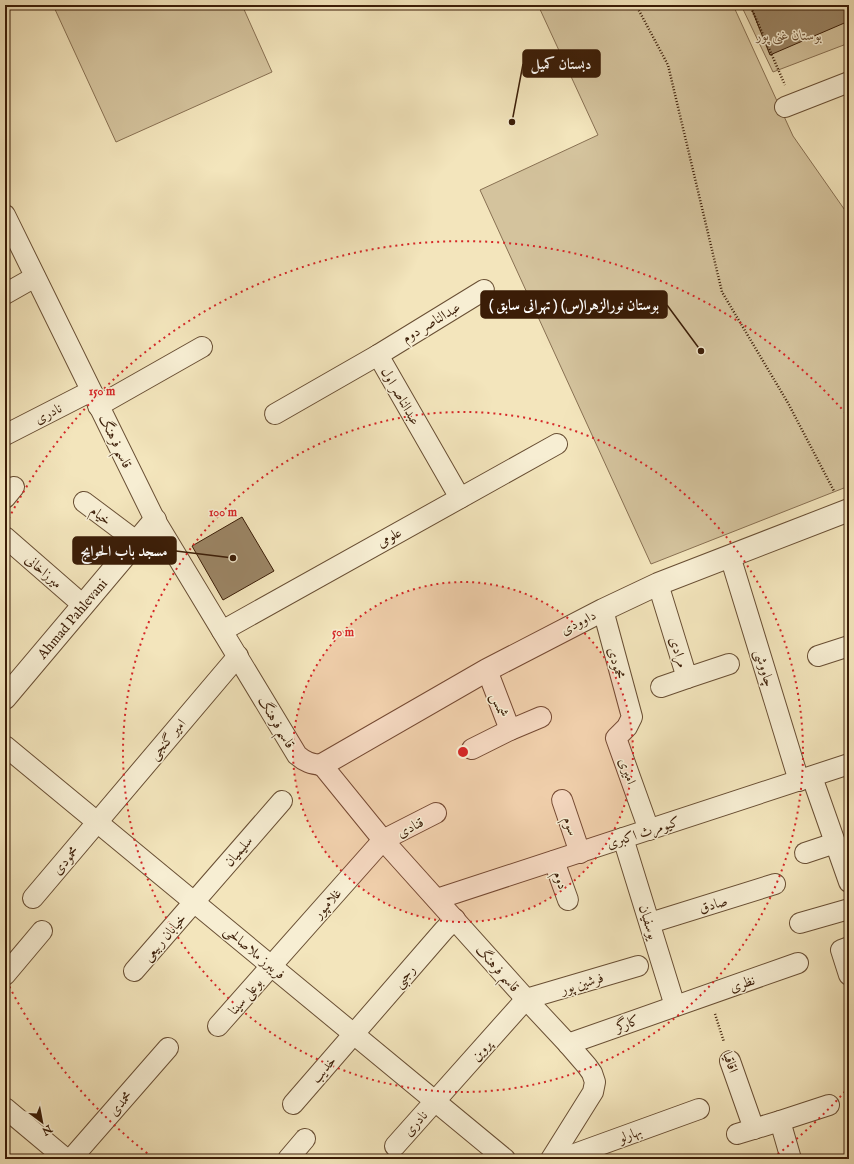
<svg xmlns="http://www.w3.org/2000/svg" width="854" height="1164" viewBox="0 0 854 1164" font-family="'IM FELL English',Amiri,serif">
	<rect width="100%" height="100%" fill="#f3e5bc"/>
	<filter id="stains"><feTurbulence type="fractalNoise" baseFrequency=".005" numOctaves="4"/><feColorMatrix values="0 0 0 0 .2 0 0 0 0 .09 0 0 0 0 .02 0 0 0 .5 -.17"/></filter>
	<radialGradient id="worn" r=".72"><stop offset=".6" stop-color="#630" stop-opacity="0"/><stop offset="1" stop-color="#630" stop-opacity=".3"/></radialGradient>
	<g fill="#d4c39d" stroke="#887052">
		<path d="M53 5H242L272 72 116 142Z"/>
		<path d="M538 5H733L793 136 849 216V486L651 564 480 190 598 135Z"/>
		<path d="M741 5H849V43L773 72Z"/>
	</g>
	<g fill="#9b8565" stroke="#3b1d07">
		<path d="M750 5H849V21L770 55Z"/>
		<path d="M242 517 274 571 223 600 192 546Z"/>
	</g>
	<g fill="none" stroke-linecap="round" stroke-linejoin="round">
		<g stroke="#694f34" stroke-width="22">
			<g id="minor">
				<path d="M785 107 849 82"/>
				<path d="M5 215 155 520 297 755C305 762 311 764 322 765L383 840 526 999 568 1044 587 1066 592 1073 595 1082 593 1092 551 1159"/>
				<path d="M5 294 35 277"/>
				<path d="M378 355 460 498"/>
				<path d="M98 406 202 347"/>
				<path d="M275 414 378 355 484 290"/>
				<path d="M5 435 91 391"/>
				<path d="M5 498 14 487"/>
				<path d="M84 502 136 541"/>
				<path d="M5 537 83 605"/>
				<path d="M730 556 799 781"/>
				<path d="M658 584 687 678 729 664"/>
				<path d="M603 610 632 717 627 727 616 738 649 830"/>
				<path d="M222 631 557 444"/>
				<path d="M818 656 849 646"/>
				<path d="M487 670 510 730 541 717"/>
				<path d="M661 687 687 678"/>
				<path d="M5 746 505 1159"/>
				<path d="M472 749 510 730"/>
				<path d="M812 777 849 882"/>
				<path d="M562 800 580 853"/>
				<path d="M623 838 675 1006"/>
				<path d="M805 853 835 843"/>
				<path d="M554 861 568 900"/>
				<path d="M33 898 238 656"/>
				<path d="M437 899 849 764"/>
				<path d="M650 923 775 884"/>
				<path d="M800 923 849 909"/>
				<path d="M849 947 841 950 849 975"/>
				<path d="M134 971 282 801"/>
				<path d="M5 975 42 931"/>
				<path d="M218 1026 383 840 436 813"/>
				<path d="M568 1044 798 963"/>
				<path d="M730 1061 754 1129"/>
				<path d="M293 1104 444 930 455 919"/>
				<path d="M5 1108 66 1159"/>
				<path d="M780 1121 791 1159"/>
				<path d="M737 1134 780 1121 829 1105"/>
				<path d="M395 1146 526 999 638 966"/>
				<path d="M71 1159 168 1048"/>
				<path d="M288 1159 305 1139"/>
				<path d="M561 1159 699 1109"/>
			</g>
		</g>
		<g stroke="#694f34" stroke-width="24">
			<g id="tertiary">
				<path id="s1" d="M5 698 155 520"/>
				<path d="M322 765 487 670 603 610 658 584 849 510"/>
			</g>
		</g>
		<g stroke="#3b1d07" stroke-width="2.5" stroke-dasharray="1 2" stroke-linecap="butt">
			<path d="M636 5 668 65 722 292 788 403 834 491"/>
			<path d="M750 5 785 85"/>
			<path d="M715 1014 724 1042"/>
		</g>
		<use href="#minor" stroke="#f7eed3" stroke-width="20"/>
		<use href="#tertiary" stroke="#f7eed3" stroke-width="22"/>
	</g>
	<circle cx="463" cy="752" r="170" fill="#d62828" fill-opacity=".12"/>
	<g fill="none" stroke="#d62828" stroke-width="2" stroke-dasharray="2 4">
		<circle cx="463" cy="752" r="170"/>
		<circle cx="463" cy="752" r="340"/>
		<path d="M849 1087A511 511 0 0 1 774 1157M152 1157A511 511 0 0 1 6 980M6 524A511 511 0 0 1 849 417"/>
	</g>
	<g text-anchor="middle" stroke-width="3" stroke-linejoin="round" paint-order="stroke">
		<g font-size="14" font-style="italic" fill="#694f34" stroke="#f7eed3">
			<text x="789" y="40">بوستان غنی پور</text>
		</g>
		<g font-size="14" fill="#3b1d07" stroke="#f7eed3">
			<text transform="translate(431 322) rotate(-31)" y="5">عبدالناصر دوم</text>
			<text transform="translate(401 396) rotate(60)" y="5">عبدالناصر اول</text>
			<text transform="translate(48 413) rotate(-27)" y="5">نادری</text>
			<text transform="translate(116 441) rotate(64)" y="5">قاسم فرهنگ</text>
			<text transform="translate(101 515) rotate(37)" y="5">خیام</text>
			<text transform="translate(389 537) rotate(-29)" y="5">علومی</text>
			<text transform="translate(44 571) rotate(41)" y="5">میرزاخانی</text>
			<text dy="5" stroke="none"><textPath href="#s1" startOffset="104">Ahmad Pahlevani</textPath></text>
			<text transform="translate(578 622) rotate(-27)" y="5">داوودی</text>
			<text transform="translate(679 652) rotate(72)" y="5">مرادی</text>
			<text transform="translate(617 663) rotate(75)" y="5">محمودی</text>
			<text transform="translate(765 668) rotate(73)" y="5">چاووشی</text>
			<text transform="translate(500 705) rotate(69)" y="5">شمس</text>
			<text transform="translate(277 722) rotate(59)" y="5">قاسم فرهنگ</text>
			<text transform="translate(167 739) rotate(-50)" y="5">امیر گنجی</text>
			<text transform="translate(628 771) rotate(70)" y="5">امیری</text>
			<text transform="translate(571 826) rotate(72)" y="5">سوم</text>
			<text transform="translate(410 827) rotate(-27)" y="5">قنادی</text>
			<text transform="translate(643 832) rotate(-18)" y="5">کیومرث اکبری</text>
			<text transform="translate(238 851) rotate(-49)" y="5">سلیمیان</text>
			<text transform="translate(65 860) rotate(-50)" y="5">محمودی</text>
			<text transform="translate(561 880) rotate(71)" y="5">دوم</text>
			<text transform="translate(327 903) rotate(-48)" y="5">غلامپور</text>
			<text transform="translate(713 904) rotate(-17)" y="5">صادق</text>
			<text transform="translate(649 922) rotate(73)" y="5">یوسفیان</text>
			<text transform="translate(164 937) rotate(-49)" y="5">خیابان ربیعی</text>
			<text transform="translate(255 952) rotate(40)" y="5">فریبرز ملاصالحی</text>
			<text transform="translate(498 968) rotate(48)" y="5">قاسم فرهنگ</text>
			<text transform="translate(404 976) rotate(-49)" y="5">رجبی</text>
			<text transform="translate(582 983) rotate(-17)" y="5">فرشین پور</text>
			<text transform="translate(742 983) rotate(-19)" y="5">نظری</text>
			<text transform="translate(245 996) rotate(-49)" y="5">بوعلی سینا</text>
			<text transform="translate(627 1023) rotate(-19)" y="5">کارگر</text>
			<text transform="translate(481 1050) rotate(-48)" y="5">پروین</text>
			<text transform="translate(731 1062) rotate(71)" y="5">اقاقیا</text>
			<text transform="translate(323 1069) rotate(-50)" y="5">خدیب</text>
			<text transform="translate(120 1103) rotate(-49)" y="5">محمدی</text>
			<text transform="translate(415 1123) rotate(-48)" y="5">نادری</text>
			<text transform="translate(630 1134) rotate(-20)" y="5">بهارلو</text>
		</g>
	</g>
	<circle cx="463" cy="752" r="6" fill="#d62828" stroke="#f7eed3" stroke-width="2"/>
	<g font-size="12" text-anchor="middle" font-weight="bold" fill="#d62828" stroke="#f7eed3" stroke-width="3" stroke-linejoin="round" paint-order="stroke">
		<text x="102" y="395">150 m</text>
		<text x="223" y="516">100 m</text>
		<text x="343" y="636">50 m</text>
	</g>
	<path fill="none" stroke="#3b1d07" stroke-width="1.5" d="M512 122L523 64M701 351L667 305M233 558L176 551"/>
	<g fill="#3b1d07" stroke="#f7eed3" stroke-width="1.5">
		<circle cx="512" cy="122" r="4"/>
		<circle cx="701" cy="351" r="4"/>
		<circle cx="233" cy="558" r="4"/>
	</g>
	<g fill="#3b1d07" stroke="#3b1d07" stroke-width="1.5">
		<rect x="523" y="50" width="77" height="27" rx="4"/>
		<rect x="481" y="291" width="186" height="27" rx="4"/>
		<rect x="73" y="537" width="103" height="27" rx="4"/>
	</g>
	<g font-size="15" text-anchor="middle" font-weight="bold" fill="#fff">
		<text x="561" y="69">دبستان کمیل</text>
		<text x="574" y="310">بوستان نورالزهرا(س) ( تهرانی سابق )</text>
		<text x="124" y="556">مسجد باب الحوایج</text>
	</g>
	<rect width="854" height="1164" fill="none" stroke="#f3e5bc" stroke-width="20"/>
	<rect x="6" y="6" width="842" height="1152" fill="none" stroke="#3b1d07" stroke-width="2"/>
	<rect x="10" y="10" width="834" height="1144" fill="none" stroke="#3b1d07"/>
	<g transform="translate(42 1122) rotate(148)" stroke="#f7eed3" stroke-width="3" paint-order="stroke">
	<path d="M0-3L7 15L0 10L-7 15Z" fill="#3b1d07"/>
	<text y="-6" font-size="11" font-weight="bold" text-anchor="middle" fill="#3b1d07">N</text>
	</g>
	<rect width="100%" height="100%" filter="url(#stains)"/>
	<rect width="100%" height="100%" fill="url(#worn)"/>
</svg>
